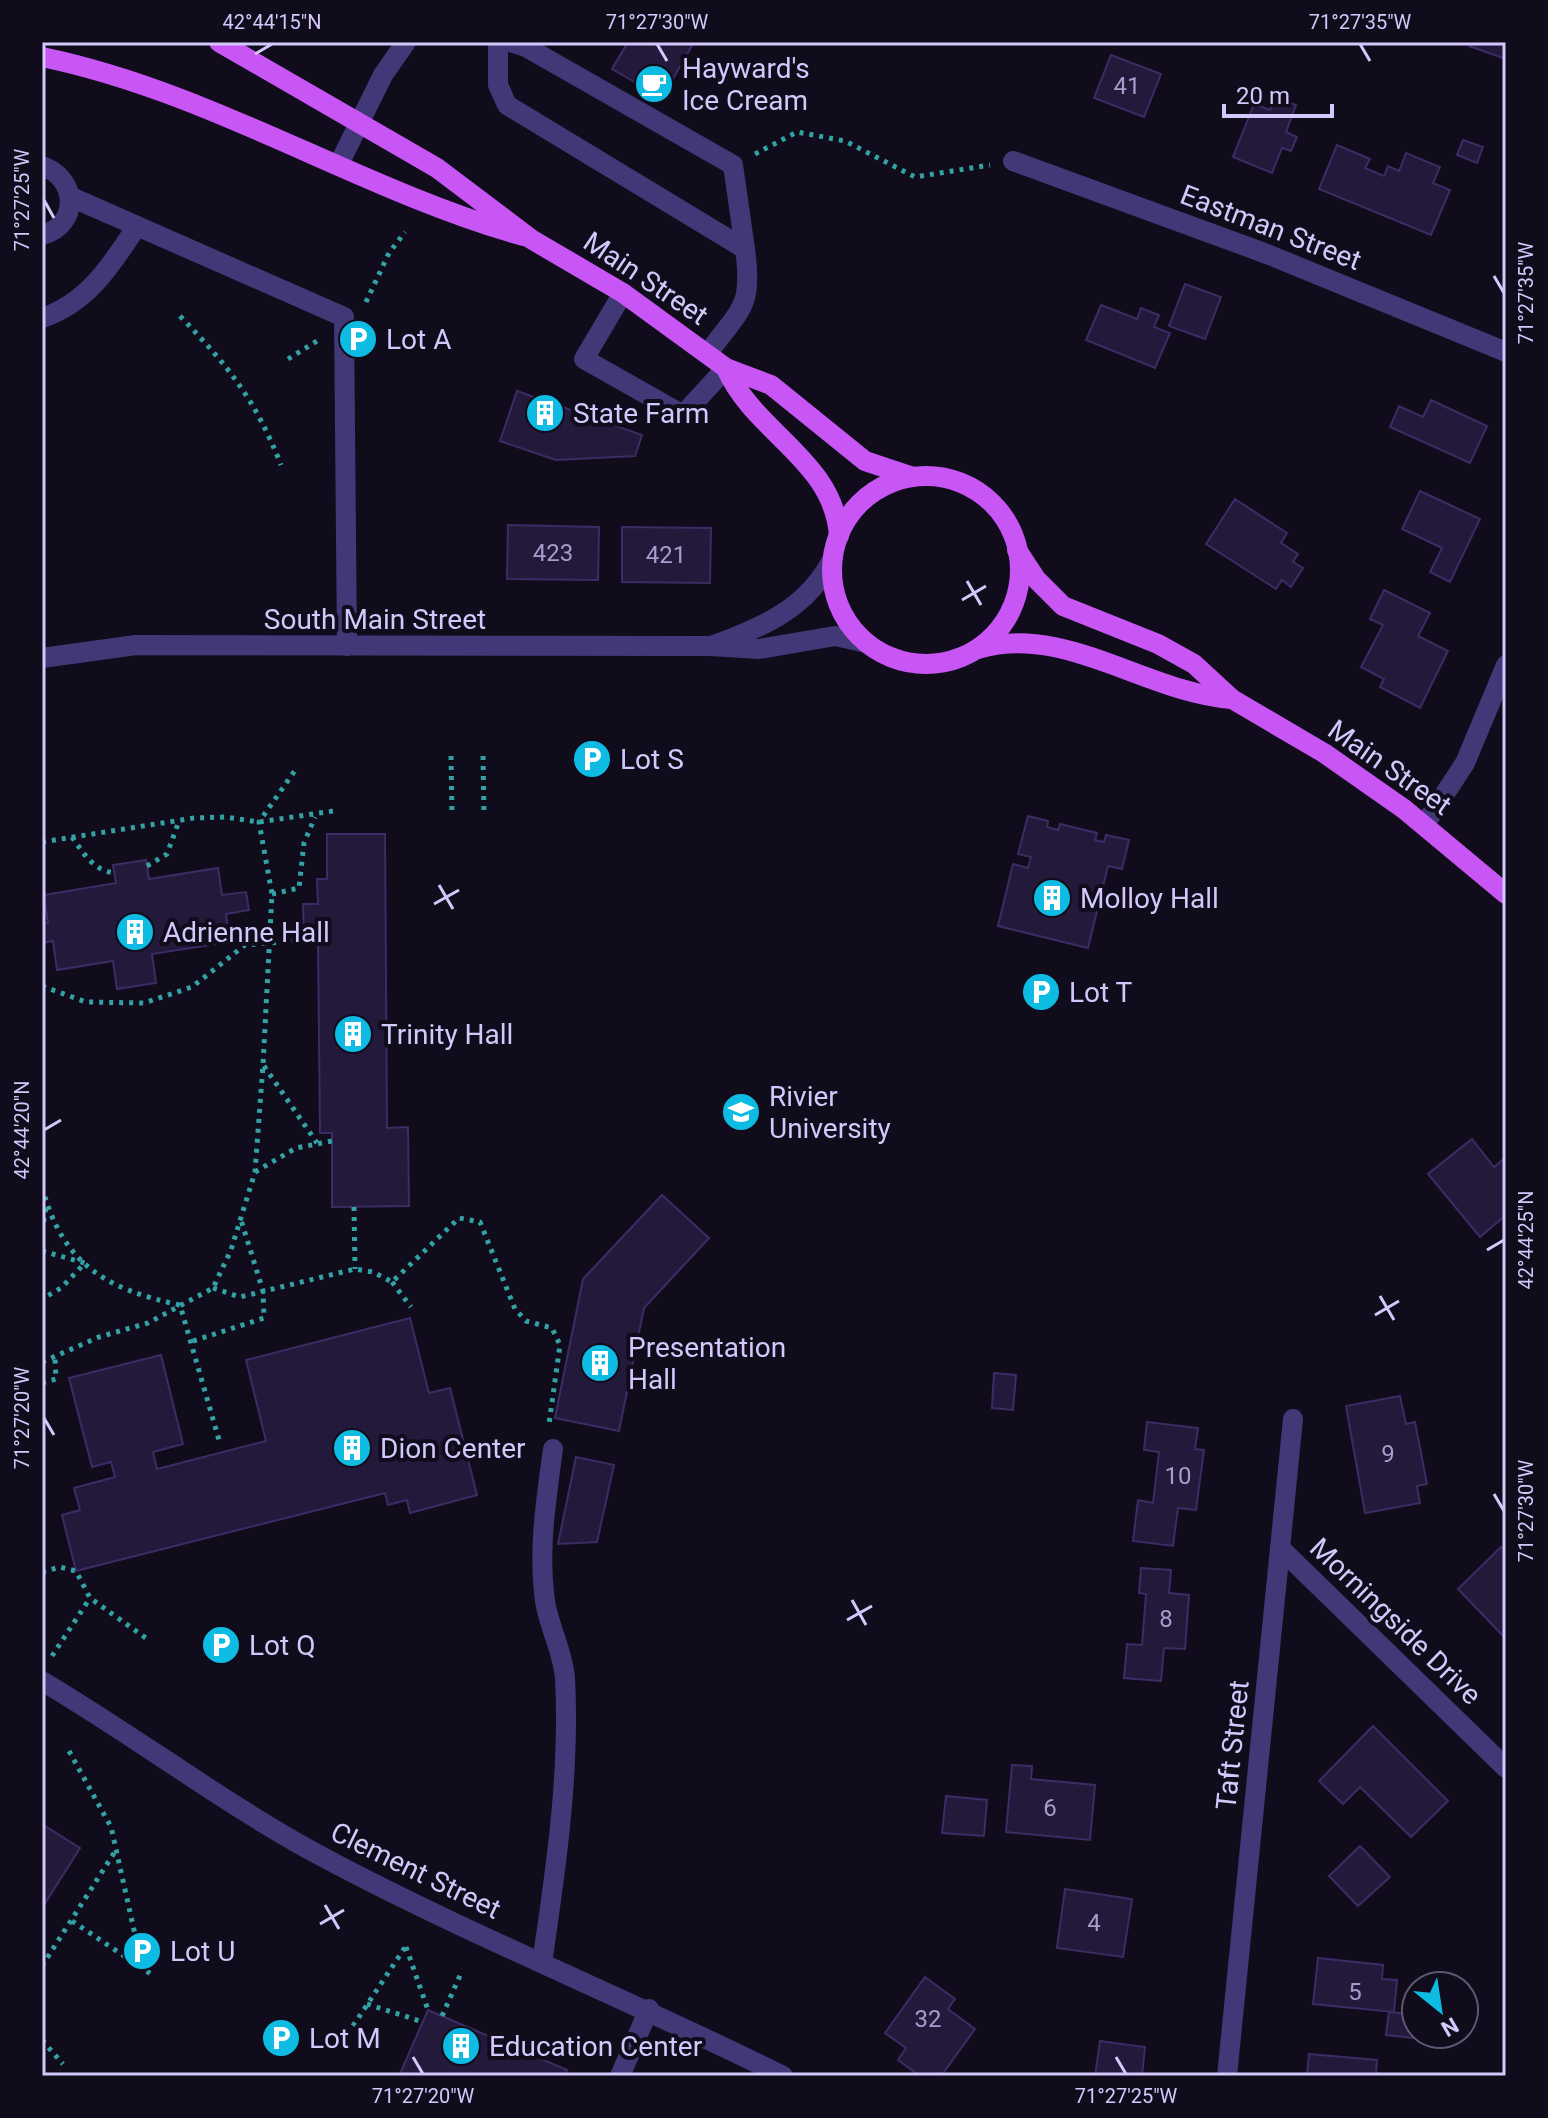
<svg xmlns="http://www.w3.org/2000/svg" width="1548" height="2118" viewBox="0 0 1548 2118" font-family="Roboto,sans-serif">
	<rect width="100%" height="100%" fill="#100c1b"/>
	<g fill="#23193a" stroke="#3c2c65" stroke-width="2">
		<path d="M628 42H694L662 98 612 69Z"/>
		<path d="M1470 42H1506V59L1469 46Z"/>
		<path d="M1111 55 1161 74 1144 117 1094 98Z"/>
		<path d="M1275 97 1296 105 1286 132 1297 137 1291 151 1282 148 1272 173 1233 157 1254 104 1270 110Z"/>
		<path d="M1463 140 1483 147 1477 163 1457 155Z"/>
		<path d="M1337 145 1370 159 1365 168 1384 176 1388 166 1399 171 1406 153 1440 167 1433 183 1450 190 1431 235 1319 189Z"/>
		<path d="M1185 284 1221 297 1205 339 1169 326Z"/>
		<path d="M1101 305 1137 319 1141 308 1159 315 1154 327 1170 333 1155 368 1086 340Z"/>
		<path d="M517 391 642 435 635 456 556 460 500 441Z"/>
		<path d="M1431 400 1487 426 1470 463 1390 427 1399 406 1423 417Z"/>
		<path d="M1420 491 1480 519 1450 582 1430 572 1442 548 1402 529Z"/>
		<path d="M1235 499 1287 533 1281 543 1298 554 1293 562 1303 568 1291 587 1282 580 1276 589 1206 544Z"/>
		<path d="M508 525 599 527 598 580 507 579Z"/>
		<path d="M622 527 711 528 710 583 622 582Z"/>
		<path d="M1384 590 1430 613 1418 636 1448 651 1420 708 1380 687 1384 679 1361 667 1383 625 1370 619Z"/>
		<path d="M1028 816 1048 821 1047 827 1058 830 1060 824 1097 833 1095 840 1104 842 1106 835 1129 840 1122 869 1108 866 1088 948 998 926 1013 864 1028 868 1031 857 1018 854Z"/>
		<path d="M327 834H385L387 1128 408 1127 409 1206 332 1207V1133H320L318 939 304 940 303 904H318L317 879H327Z"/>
		<path d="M146 860 149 879 218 868 222 895 246 892 249 910 226 914 230 942 152 954 156 983 117 989 113 961 57 970 53 941 42 943V924L48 923 44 895 116 883 113 865Z"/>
		<path d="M1472 1139 1494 1167 1506 1157V1215L1480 1237 1428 1174Z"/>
		<path d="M662 1195 709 1238 644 1308 619 1431 555 1418 583 1279Z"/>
		<path d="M410 1318 429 1393 450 1388 477 1495 410 1513 407 1500 388 1505 385 1493 76 1571 62 1515 80 1510 74 1488 115 1477 111 1462 92 1467 69 1378 161 1355 183 1444 153 1452 157 1469 266 1441 246 1360Z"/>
		<path d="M994 1373 1016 1375 1013 1410 992 1408Z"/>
		<path d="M1400 1396 1406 1424 1415 1422 1427 1484 1417 1486 1420 1503 1365 1513 1346 1406Z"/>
		<path d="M1147 1422 1198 1428 1195 1449 1204 1450 1196 1510 1178 1508 1173 1546 1133 1541 1138 1500 1153 1503 1159 1452 1144 1450Z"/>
		<path d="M576 1457 614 1465 597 1542 558 1544Z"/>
		<path d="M1501 1547 1506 1552V1639L1458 1589Z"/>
		<path d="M1141 1568 1171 1570 1169 1593 1189 1595 1185 1649 1164 1648 1161 1681 1124 1678 1127 1644 1142 1645 1146 1594 1139 1593Z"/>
		<path d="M1373 1726 1448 1801 1411 1837 1360 1787 1343 1804 1319 1781Z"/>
		<path d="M1012 1765 1032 1766 1031 1779 1095 1785 1090 1840 1006 1832Z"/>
		<path d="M946 1796 987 1800 984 1836 942 1833Z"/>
		<path d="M42 1824 80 1848 42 1908Z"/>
		<path d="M1360 1846 1390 1877 1358 1906 1329 1876Z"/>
		<path d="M1065 1889 1132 1899 1123 1957 1057 1948Z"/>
		<path d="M1318 1958 1383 1965 1382 1979 1397 1980 1394 2012 1313 2004Z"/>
		<path d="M925 1977 955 1999 948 2009 975 2029 941 2076H920L898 2060 906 2048 885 2033Z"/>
		<path d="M428 2010 567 2070 564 2076H399Z"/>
		<path d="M1389 2012 1416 2015V2034H1423V2039L1386 2035Z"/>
		<path d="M1100 2041 1145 2047 1142 2076H1095Z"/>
		<path d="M1309 2054 1377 2060 1376 2073 1397 2076H1307Z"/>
	</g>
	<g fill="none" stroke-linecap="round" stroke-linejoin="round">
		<g stroke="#33a2a5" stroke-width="5" stroke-dasharray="4 6" stroke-linecap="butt">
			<path d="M755 154 797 132 845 141 915 177 990 165"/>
			<path d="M366 302 389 253 405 232"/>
			<path d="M180 316C229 367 255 399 281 465"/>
			<path d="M288 359 317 341"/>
			<path d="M451 756 452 815"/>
			<path d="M483 756 484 815"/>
			<path d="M72 837C84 854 93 870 114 873"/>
			<path d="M42 842 194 818 225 817 259 822 333 811"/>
			<path d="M147 866 167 854 179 821"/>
			<path d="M272 894 299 888 304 843 315 817"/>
			<path d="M42 986 86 1002 144 1003 192 987 245 945 318 939"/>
			<path d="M264 1066 317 1143"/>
			<path d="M255 1172 296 1148 332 1141"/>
			<path d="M42 1187C63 1265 106 1289 180 1305L219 1440"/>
			<path d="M354 1207 355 1269"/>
			<path d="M42 1232 46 1206"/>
			<path d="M42 1251 85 1263 61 1288 42 1299"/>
			<path d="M392 1282 411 1307"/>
			<path d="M213 1288 240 1297 355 1269 373 1272 392 1282 459 1218 480 1222 515 1309 526 1321 552 1328 560 1345 549 1424"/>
			<path d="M193 1341 264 1318 263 1291 241 1220"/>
			<path d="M42 1362 99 1337 148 1323 213 1288 231 1250 255 1172 263 1065 272 894 259 822 296 769"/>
			<path d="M42 1383 56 1379 55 1359"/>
			<path d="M42 1572 60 1567 76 1571 90 1598 150 1641"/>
			<path d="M52 1656 90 1598"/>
			<path d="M69 1751 111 1827 138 1948"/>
			<path d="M72 1921 154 1976"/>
			<path d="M406 1947 428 2010"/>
			<path d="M42 1966 116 1850"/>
			<path d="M367 2004 423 2022"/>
			<path d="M442 2016 462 1971"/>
			<path d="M353 2026 406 1946"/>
			<path d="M42 2040 63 2064"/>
		</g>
		<g stroke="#413977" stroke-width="20">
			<path d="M498 42V85L507 105 745 249 733 165 526 47 510 42"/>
			<path d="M1013 161 1267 254 1506 352"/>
			<path d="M339 164 383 75 406 42"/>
			<path d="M42 166C77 177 81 225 42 235"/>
			<path d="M71 197 344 317 347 646"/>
			<path d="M623 293 584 359 683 415 726 368"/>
			<path d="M42 318C88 303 112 264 137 226"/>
			<path d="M708 353C741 308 753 308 745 249"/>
			<path d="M714 645C763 627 808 608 833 558"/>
			<path d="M42 658 136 645 710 646 759 649 835 636 867 643"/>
			<path d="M1425 824 1465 763 1506 665"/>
			<path d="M1280 1548 1506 1768"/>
			<path d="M42 1681C135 1736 223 1803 319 1855 470 1936 629 1999 783 2076"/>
			<path d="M542 1963C556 1869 570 1772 565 1678 563 1652 549 1627 545 1601 538 1549 546 1501 553 1449"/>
			<path d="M620 2076 649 2009"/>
			<path d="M1227 2076 1293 1419"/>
		</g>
		<g stroke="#c756f5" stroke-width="20">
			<path d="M219 42 437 168 531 239 623 293 726 368 771 385 865 461 913 477"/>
			<path d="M42 57C212 92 358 189 523 236"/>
			<path d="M726 368C754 433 834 460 839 536"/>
			<circle cx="926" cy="570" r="94"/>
			<path d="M1017 550 1036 579 1063 606 1158 644 1194 664 1232 699 1324 753 1404 809 1506 894"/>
			<path d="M978 649C1064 623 1144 692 1232 699"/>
		</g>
	</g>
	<path fill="none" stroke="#d3c8fc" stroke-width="3" d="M657 44 667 61M1360 44 1370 61M255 54 272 44M44 200 54 218M1494 276 1504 293M967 581 981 605M962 600 986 586M439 885 453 909M434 904 459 890M44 1130 61 1120M1487 1250 1504 1240M1380 1296 1394 1320M1375 1315 1399 1301M44 1418 54 1435M1494 1494 1504 1511M852 1600 866 1625M847 1620 872 1606M325 1905 339 1929M320 1924 344 1910M413 2057 423 2074M1116 2057 1126 2074"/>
	<defs>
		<g id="cafe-disc" transform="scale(2)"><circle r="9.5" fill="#0dbbe3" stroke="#100c1b"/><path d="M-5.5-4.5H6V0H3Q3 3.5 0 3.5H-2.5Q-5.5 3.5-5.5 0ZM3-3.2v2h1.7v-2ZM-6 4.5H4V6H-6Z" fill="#fff"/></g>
		<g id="parking-disc" transform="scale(2)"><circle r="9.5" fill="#0dbbe3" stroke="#100c1b"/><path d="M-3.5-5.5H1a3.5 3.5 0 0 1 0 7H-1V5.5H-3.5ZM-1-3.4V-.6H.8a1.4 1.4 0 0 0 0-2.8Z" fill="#fff"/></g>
		<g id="building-disc" transform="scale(2)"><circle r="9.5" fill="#0dbbe3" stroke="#100c1b"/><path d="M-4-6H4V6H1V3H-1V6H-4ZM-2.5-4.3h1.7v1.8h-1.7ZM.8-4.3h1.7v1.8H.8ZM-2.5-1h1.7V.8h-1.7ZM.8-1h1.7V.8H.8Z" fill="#fff"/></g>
		<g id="university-disc" transform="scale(2)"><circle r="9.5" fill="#0dbbe3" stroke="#100c1b"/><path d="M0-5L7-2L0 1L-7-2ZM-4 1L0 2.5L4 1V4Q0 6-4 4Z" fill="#fff"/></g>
	</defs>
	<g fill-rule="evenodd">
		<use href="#cafe-disc" x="654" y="84"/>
		<use href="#parking-disc" x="358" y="339"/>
		<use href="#building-disc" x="545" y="413"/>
		<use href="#parking-disc" x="592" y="759"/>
		<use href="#building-disc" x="1052" y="898"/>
		<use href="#building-disc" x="135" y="932"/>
		<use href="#parking-disc" x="1041" y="992"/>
		<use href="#building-disc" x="353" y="1034"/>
		<use href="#university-disc" x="741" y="1112"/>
		<use href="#building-disc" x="600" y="1363"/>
		<use href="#building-disc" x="352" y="1448"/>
		<use href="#parking-disc" x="221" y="1645"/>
		<use href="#parking-disc" x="142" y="1951"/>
		<use href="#parking-disc" x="281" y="2038"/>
		<use href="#building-disc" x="461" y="2046"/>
	</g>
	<g text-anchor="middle" stroke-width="8" stroke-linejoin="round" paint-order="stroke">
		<g font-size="24" fill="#a79ccc">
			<text x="1127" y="94">41</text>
			<text x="553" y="561">423</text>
			<text x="666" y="563">421</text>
			<text x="1388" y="1462">9</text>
			<text x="1178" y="1484">10</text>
			<text x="1166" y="1627">8</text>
			<text x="1050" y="1816">6</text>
			<text x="1094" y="1931">4</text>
			<text x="1355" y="2000">5</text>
			<text x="928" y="2027">32</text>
		</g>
		<g font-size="28" fill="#d3c8fc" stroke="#100c1b" text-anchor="start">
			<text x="682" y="78">Hayward's<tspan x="682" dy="32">Ice Cream</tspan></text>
			<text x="386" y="349">Lot A</text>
			<text x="573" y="423">State Farm</text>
			<text x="620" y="769">Lot S</text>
			<text x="1080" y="908">Molloy Hall</text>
			<text x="163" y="942">Adrienne Hall</text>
			<text x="1069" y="1002">Lot T</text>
			<text x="381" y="1044">Trinity Hall</text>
			<text x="769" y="1106">Rivier<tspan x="769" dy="32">University</tspan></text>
			<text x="628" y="1357">Presentation<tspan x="628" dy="32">Hall</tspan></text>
			<text x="380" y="1458">Dion Center</text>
			<text x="249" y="1655">Lot Q</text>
			<text x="170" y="1961">Lot U</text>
			<text x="309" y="2048">Lot M</text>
			<text x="489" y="2056">Education Center</text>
		</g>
		<g font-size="28" fill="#d3c8fc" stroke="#100c1b">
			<text transform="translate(1271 227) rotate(21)" y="10">Eastman Street</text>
			<text transform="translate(646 278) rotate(34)" y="10">Main Street</text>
			<text x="375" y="629">South Main Street</text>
			<text transform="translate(1390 767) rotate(35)" y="10">Main Street</text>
			<text transform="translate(1396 1621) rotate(44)" y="10">Morningside Drive</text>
			<text transform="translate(1232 1745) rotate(-84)" y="10">Taft Street</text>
			<text transform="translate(416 1870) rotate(26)" y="10">Clement Street</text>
		</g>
	</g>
	<rect width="1548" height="2118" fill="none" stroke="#100c1b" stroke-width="88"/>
	<g transform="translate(1440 2010) rotate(150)"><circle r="38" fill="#100c1b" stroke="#5e5775" stroke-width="2"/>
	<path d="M0-6L14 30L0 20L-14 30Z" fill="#0dbbe3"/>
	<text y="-12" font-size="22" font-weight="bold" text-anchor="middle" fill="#d3c8fc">N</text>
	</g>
	<path d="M1224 104v12h108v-12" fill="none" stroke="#d3c8fc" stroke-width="4"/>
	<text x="1236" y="104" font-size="24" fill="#d3c8fc" stroke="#100c1b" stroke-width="6" paint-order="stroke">20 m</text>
	<rect x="44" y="44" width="1460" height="2030" fill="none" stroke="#d3c8fc" stroke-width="3"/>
	<g font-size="20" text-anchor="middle" fill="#d3c8fc">
		<text x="272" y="29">42°44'15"N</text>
		<text x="657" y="29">71°27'30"W</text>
		<text x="1360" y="29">71°27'35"W</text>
		<text transform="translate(22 200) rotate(-90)" y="7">71°27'25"W</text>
		<text transform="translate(1526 293) rotate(-90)" y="7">71°27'35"W</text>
		<text transform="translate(22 1130) rotate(-90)" y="7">42°44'20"N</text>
		<text transform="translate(1526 1240) rotate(-90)" y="7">42°44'25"N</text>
		<text transform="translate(22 1418) rotate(-90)" y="7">71°27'20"W</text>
		<text transform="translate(1526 1511) rotate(-90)" y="7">71°27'30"W</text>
		<text x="423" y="2103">71°27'20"W</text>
		<text x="1126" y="2103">71°27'25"W</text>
	</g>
</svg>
